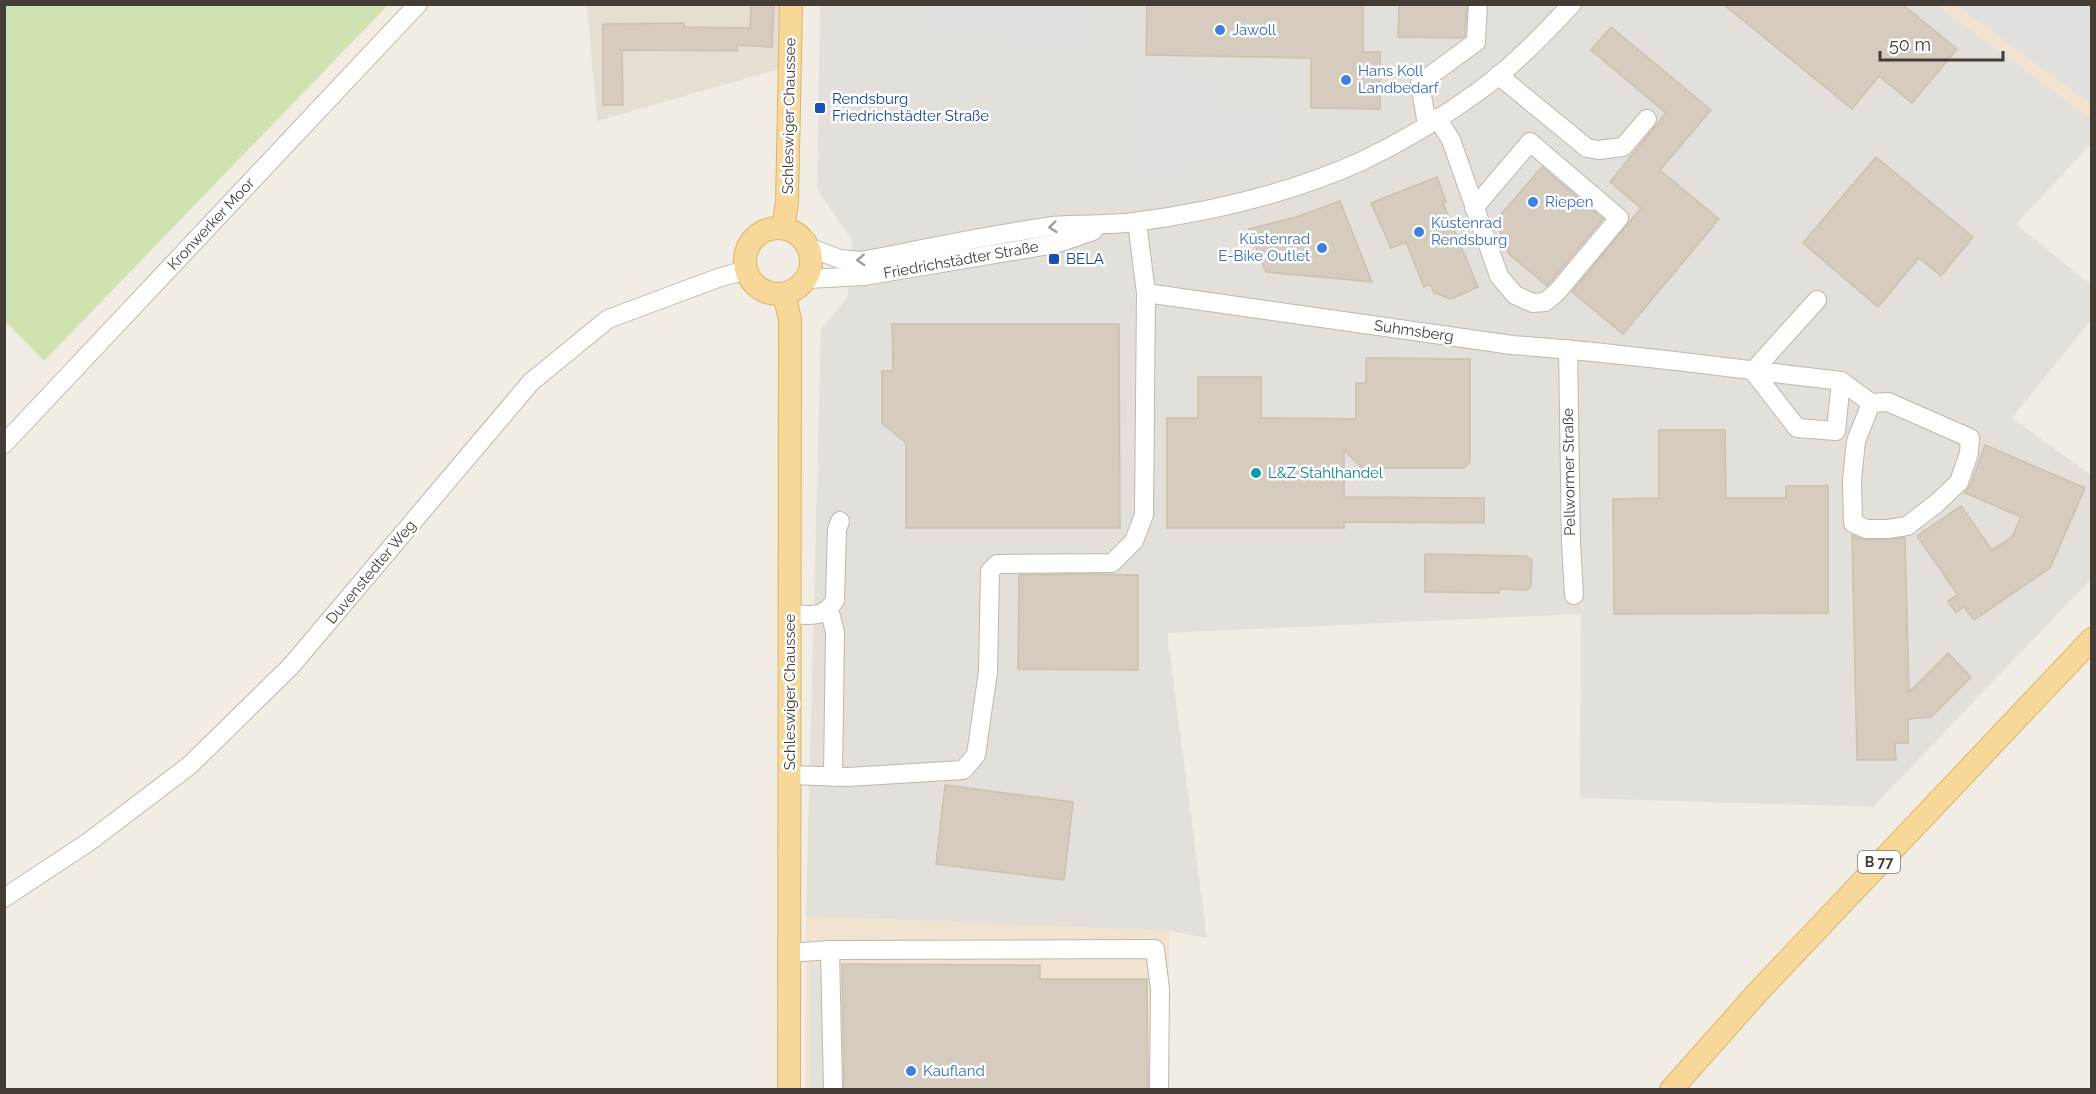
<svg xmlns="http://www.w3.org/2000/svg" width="2096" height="1094" viewBox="0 0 2096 1094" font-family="Raleway,sans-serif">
	<rect width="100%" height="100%" fill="#f1ede5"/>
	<path fill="#e5dfd3" d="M587 5H785L779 69 597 121Z"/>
	<g fill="#f2e3d1">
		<path d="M1937 5H2091V119Z"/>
		<path d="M806 916 1169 931V1089L805 1090Z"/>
	</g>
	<path fill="#e3dfda" d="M820 5H1937L2091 119V144L2016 224 2091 285V320L2012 418 2091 475V579L1873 807 1580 798 1581 614 1167 633 1207 938 1169 931 806 916 821 329 848 297 852 240 817 189Z"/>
	<path fill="#cee3b0" d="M5 4H388V5L44 361 5 321Z"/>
	<g fill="#e2e0dd">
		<path d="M927 5H1094V48L942 47 943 33 926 30Z"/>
		<path d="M1956 5H2091V104Z"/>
		<path d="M1131 63 1221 66 1219 111 1293 113 1287 169 1197 167 1196 183 1129 188Z"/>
		<path d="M840 964V1089H810V965Z"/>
	</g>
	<g fill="#d5cbbe" stroke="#ccc0af" stroke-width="1.5">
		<path d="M751 4H774L772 47 737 45V51L622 50 623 105H603V24L684 23V27L750 28Z"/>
		<path d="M1147 4H1363V52H1380V109L1311 108V58L1146 55Z"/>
		<path d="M1399 4H1467L1465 36 1462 38 1398 37Z"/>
		<path d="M1723 4H1902L1957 49 1912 103 1879 76 1852 109Z"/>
		<path d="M1611 27 1711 110 1660 170 1719 219 1623 334 1572 292 1641 208 1610 182 1666 113 1591 50Z"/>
		<path d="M1876 157 1973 237 1941 276 1919 258 1878 307 1803 243Z"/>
		<path d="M1542 167 1603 219 1547 286 1509 254 1496 220Z"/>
		<path d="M1437 177 1446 202 1443 203 1478 287 1451 299 1434 293 1430 284 1424 287 1406 242 1391 248 1371 203Z"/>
		<path d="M1340 201 1372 282 1266 272 1249 229 1296 217Z"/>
		<path d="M892 324H1119L1120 528H906V443L882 423V371H893Z"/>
		<path d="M1366 358 1470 359V462L1464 468H1362L1344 450V497L1484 498V523L1344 522V528H1167V418H1198V377H1261V418L1356 419V383H1366Z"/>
		<path d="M1659 430H1725L1726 498H1786V486H1828V613L1614 614 1613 499 1659 498Z"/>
		<path d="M1985 445 2085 488 2050 568 1974 620 1964 607 1956 613 1948 601 1958 595 1917 536 1961 506 1992 550 2012 537 2021 517 1965 493 1970 486Z"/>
		<path d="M1852 535 1866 540 1905 538 1909 692 1948 653 1971 677 1931 717 1908 719V743H1895L1896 760H1857Z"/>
		<path d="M1425 554 1526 556 1532 560 1531 586 1527 590 1499 589V593L1425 592Z"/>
		<path d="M1088 574 1138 575V670L1018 669 1019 575Z"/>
		<path d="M945 785 1073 802 1064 880 936 864Z"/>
		<path d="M842 964 1040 965V979H1147L1148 1089H844Z"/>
	</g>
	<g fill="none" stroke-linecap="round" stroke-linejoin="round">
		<g stroke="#bfb7ab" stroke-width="20">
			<g id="minor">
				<path d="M1498 75 1587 148 1598 150 1623 147 1647 119"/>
				<path d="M1437 118 1451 140 1499 276 1515 295 1533 303 1545 302 1557 292 1619 218 1530 142 1474 208"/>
				<path d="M1427 125 1420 83 1476 42 1478 4"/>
				<path d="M1137 222 1146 293 1512 345C1622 353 1731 368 1841 381L1836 431 1797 428 1753 371 1817 300"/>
				<path d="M808 247 840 259 861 261C924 249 989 235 1053 226 1080 223 1107 226 1134 222 1211 212 1291 193 1362 161 1402 142 1443 117 1479 91 1513 66 1543 35 1572 4"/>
				<path d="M807 279 864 276 1055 244 1093 231"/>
				<path d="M1568 349 1571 543 1574 595"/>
				<path d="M1841 381 1871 403 1856 441 1852 480 1853 523 1866 529H1888L1907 526 1937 503 1959 482 1969 453 1970 438 1888 402 1871 403"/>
				<path d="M4 444 418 4"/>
				<path d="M829 609 835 632 833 777"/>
				<path d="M790 614C810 615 824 619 835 600L837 530 840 521"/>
				<path d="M790 775 848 777 963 770 976 755 988 672 990 571 997 564 1112 563 1134 541 1144 515 1146 293"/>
				<path d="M4 898 90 841 190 765 291 666 531 382 608 319 718 278 746 270"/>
				<path d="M830 950 1155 949 1160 989 1159 1090"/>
				<path d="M790 953 830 950 833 1090"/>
			</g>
		</g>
		<g stroke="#dab46a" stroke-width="24">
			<g id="major">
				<circle cx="778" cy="261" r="33"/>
				<path d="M783 228 787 203 791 4"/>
				<path d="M784 294 790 319 789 1090"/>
				<path d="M1671 1090 1758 992 2092 639"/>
			</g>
		</g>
		<use href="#minor" stroke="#fff" stroke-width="18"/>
		<use href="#major" stroke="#f7d898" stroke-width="22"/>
	</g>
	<defs><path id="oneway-chevron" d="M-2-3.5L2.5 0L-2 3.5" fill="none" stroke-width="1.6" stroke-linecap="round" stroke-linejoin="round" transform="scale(1.5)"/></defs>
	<g stroke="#a19e9a">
		<use href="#oneway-chevron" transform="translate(1053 227) rotate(174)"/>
		<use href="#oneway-chevron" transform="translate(861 260) rotate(177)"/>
	</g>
	<g fill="#3f7fe0" stroke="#fff" stroke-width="2">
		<circle cx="1220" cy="30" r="6"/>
		<circle cx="1346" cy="80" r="6"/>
		<circle cx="1533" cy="202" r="6"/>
		<circle cx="1419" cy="232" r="6"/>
		<circle cx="1322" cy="248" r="6"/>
		<circle cx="911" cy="1071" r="6"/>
	</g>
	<g fill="#1a4fb4" stroke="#fff" stroke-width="2">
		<rect x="814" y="102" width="12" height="12" rx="3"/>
		<rect x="1048" y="253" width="12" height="12" rx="3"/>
	</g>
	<circle fill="#0f9aa8" stroke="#fff" stroke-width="2" cx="1256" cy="473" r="6"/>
	<g text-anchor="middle" stroke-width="5" stroke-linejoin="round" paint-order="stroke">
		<rect fill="#fff" stroke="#7b7772" stroke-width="1.5" x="1858" y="851" width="42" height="22" rx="4.5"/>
		<g font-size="14" font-weight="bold" fill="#433d35">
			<text x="1879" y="867">B 77</text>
		</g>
		<g font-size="15" fill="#366cbe" stroke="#fff" text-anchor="start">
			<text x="1232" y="35">Jawoll</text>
			<text x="1358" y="76">Hans Koll<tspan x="1358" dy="17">Landbedarf</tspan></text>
			<text x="1545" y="207">Riepen</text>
			<text x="1431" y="228">Küstenrad<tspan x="1431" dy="17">Rendsburg</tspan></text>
			<text x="1310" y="244" text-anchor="end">Küstenrad<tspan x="1310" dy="17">E-Bike Outlet</tspan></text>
			<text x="923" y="1076">Kaufland</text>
		</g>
		<g font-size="15" fill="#164399" stroke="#fff" text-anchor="start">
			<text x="832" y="104">Rendsburg<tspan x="832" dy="17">Friedrichstädter Straße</tspan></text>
			<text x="1066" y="264">BELA</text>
		</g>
		<g font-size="15" fill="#433d35" stroke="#fff">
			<text transform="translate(789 116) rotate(-89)" y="5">Schleswiger Chaussee</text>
			<text transform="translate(211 224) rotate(-47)" y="5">Kronwerker Moor</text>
			<text transform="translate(961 260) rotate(-10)" y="5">Friedrichstädter Straße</text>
			<text transform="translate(1414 331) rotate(8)" y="5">Suhmsberg</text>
			<text transform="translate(1569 472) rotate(-91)" y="5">Pellwormer Straße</text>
			<text transform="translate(371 572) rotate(-50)" y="5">Duvenstedter Weg</text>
			<text transform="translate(790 692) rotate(-90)" y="5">Schleswiger Chaussee</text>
		</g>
		<g font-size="15" fill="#0d838f" stroke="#fff" text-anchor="start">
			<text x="1268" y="478">L&amp;Z Stahlhandel</text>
		</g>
	</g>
	<rect width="2096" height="1094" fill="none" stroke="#433d35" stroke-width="12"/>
	<path d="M1880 51v9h123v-9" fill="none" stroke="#433d35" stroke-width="3"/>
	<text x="1889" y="51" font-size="18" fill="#433d35" stroke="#ffffff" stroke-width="4.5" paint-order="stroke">50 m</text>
</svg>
